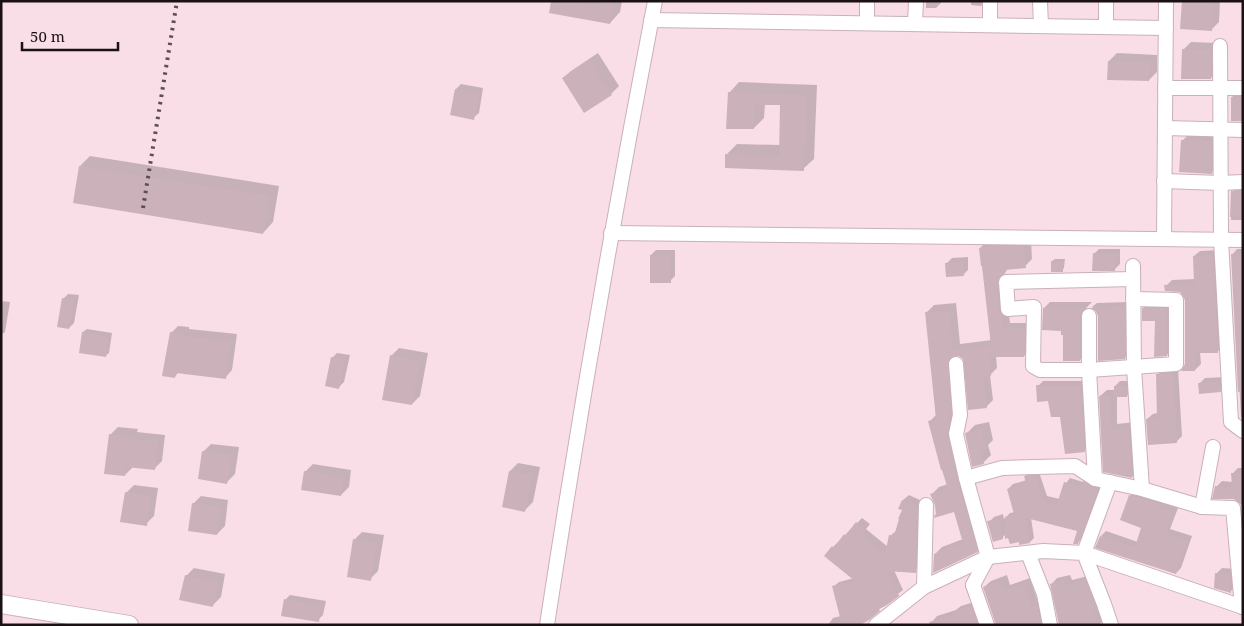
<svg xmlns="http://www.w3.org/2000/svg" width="1244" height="626" viewBox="0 0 1244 626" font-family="'Noto Serif',serif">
	<rect width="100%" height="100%" fill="#f9dee7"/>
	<g fill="#0003">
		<path d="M552 1H622L620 12 610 23Z"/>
		<path d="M926 1H941V3L936 8H926Z"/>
		<path d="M971 1H985L981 6 971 5Z"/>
		<path d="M1183 1H1220L1219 22 1211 30Z"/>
		<path d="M1191 42 1219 43V70L1211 78 1183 50Z"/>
		<path d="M598 53 619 86 611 94 563 78 571 71Z"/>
		<path d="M1117 53 1157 55V72L1149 80 1109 61Z"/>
		<path d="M739 82 817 85 814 159 803 169 727 154 737 144 780 145 781 104H765L764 118 754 128 729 93Z"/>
		<path d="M461 84 483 88 479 113 473 118 456 89Z"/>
		<path d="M1240 89H1243V121L1232 97Z"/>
		<path d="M1190 133 1219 134V165L1211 173 1182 141Z"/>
		<path d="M90 156 279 186 273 222 263 233 80 166Z"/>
		<path d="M1240 184H1243V220H1231L1232 192Z"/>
		<path d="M1031 240 1032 259 1025 266 1008 268 1004 275 1006 302 1008 307 1010 323H1031V349L1024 356H996L997 368 990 375 993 400 986 407 966 362 960 355 954 357 958 406 984 544 977 551 935 554 942 547 963 539 955 511 936 516 937 513 932 494 939 487 948 484 929 422 936 415 927 312 934 305 956 303 960 344 992 340 980 248 987 241Z"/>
		<path d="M1099 249H1120V264L1115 269 1094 254Z"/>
		<path d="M1237 249H1243V418L1241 417 1232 255Z"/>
		<path d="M656 250H675V276L670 281 651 255Z"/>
		<path d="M1219 250 1224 345 1218 351 1200 352 1201 364 1195 370 1186 364 1185 295 1177 290 1166 286 1172 280 1195 279 1194 256 1200 251Z"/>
		<path d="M968 257V270L963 275 947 263 952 258Z"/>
		<path d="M1055 259H1065L1064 268 1062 271 1052 261Z"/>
		<path d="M68 294 79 295 74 323 69 328 63 299Z"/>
		<path d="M1 301 10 302 5 332 1 335Z"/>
		<path d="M1050 302H1092L1086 308V354L1080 360 1062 329 1044 308Z"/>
		<path d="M1129 302 1130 352 1125 358 1099 316 1097 310 1092 307 1097 303Z"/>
		<path d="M1149 303 1172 304V349L1167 355 1156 320 1143 308Z"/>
		<path d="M178 326 189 327V329L237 334 232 370 225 378 179 372 174 377 171 333Z"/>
		<path d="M87 329 112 333 109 353 105 356 83 332Z"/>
		<path d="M399 348 428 353 420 396 412 404 391 356Z"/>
		<path d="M337 353 350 355 344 382 339 387 332 358Z"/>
		<path d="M1178 368 1182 436 1176 442 1147 419 1153 414 1158 413 1157 375 1163 369Z"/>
		<path d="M1225 377V386L1220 391 1199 384 1205 378Z"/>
		<path d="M1043 381H1086L1089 446 1084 451 1061 416 1038 386Z"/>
		<path d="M1120 381H1131L1132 390 1127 396 1117 395V424L1135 422 1138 470 1132 477 1105 471 1100 396 1107 390H1115V386Z"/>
		<path d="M989 422 993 440 988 445 991 455 983 463 967 433 975 425Z"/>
		<path d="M118 427 138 429 137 432 165 435 162 461 154 469 133 467 125 475 110 435Z"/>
		<path d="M211 444 239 447 235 474 227 482 203 452Z"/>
		<path d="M518 463 540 467 533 502 525 510 510 471Z"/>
		<path d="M313 464 351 470 349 487 341 495 305 472Z"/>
		<path d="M1238 468H1243V513L1242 503 1216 487 1222 481 1233 482V473Z"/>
		<path d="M1030 472H1039L1047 496 1060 499 1066 483 1070 478 1083 482 1088 478 1102 484 1082 538 1078 543 1079 530 1031 518 1034 538 1030 542 1020 541 1006 534 1002 538 989 522 994 517 1003 514 1004 519 1010 513 1015 512 1008 489 1013 484 1027 480 1025 476Z"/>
		<path d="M134 485 158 488 154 516 146 524 126 493Z"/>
		<path d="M1135 491 1178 508 1170 529 1192 536 1181 568 1176 573 1101 536 1106 531 1138 542 1142 527 1130 496Z"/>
		<path d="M909 495 922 501 920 566 915 571 894 570 903 590 859 625H828L833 618 841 616 833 587 839 582 854 578 833 547 862 518 870 524 866 529 888 547 890 536 896 531 903 509 900 508 903 500Z"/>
		<path d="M201 496 228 500 225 526 217 534 193 504Z"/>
		<path d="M362 532 384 535 378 571 370 579 354 540Z"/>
		<path d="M194 568 225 574 221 597 213 605 186 576Z"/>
		<path d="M1222 568 1235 569 1236 586 1231 591 1217 573Z"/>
		<path d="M1007 575 1010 585 1030 578 1038 602 1043 600 1051 625H997L984 587 991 581Z"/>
		<path d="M1070 575 1072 580 1092 575 1104 620 1099 625H1060L1051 585 1057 578Z"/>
		<path d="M290 595 326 601 323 615 318 620 285 600Z"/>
		<path d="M977 601 987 625H931V623L937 616 956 610 961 606Z"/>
	</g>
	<g fill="#cbb1ba">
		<path d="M551 1H568L602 6 603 1H614L610 24 549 13Z"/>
		<path d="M1182 1H1213L1212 31 1180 29Z"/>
		<path d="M1182 49 1211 50V79H1181Z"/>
		<path d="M589 60 612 95 584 113 562 78Z"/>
		<path d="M1108 61 1150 62 1149 81 1107 80Z"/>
		<path d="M455 89 479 93 474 120 450 115Z"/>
		<path d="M728 92 807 95 804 171 725 168V154L779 156 780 105H755L754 129H726Z"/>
		<rect x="1231" y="97" width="12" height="24"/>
		<path d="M1181 140 1212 141V174L1179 172Z"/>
		<path d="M79 166 270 196 263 234 73 203Z"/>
		<path d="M1231 191H1243V217H1230Z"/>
		<path d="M993 246H1024L1026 268 1004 270V274L998 278 997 283 999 310 1002 315 1003 329H1025L1024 357H989L991 376 983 377 987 408 968 410 963 359 959 356 955 355 948 361 951 414 948 415 950 422 947 436 957 480 978 552 933 573 934 554 963 543 954 512 934 518 935 514 936 515 935 505 930 494 948 489 942 470H941L928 421 936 419 925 312 949 310 953 350 991 346 982 266H981L979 248Z"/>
		<path d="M1093 253 1116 254 1115 271H1092Z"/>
		<path d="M1242 253 1243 391 1238 392 1231 254Z"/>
		<rect x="650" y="255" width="21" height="28"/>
		<path d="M1213 255 1218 353H1195V371H1181L1185 364V300L1180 292 1165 291 1164 285 1194 284 1193 256Z"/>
		<rect x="1051" y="261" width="12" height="11"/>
		<path d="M963 262 964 276 946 277 945 263Z"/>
		<path d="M62 298 74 300 69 329 57 327Z"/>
		<path d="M1125 306V359L1098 361V316L1096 311 1090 308Z"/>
		<path d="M1061 307 1088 308 1082 311 1080 316V361H1063V335H1061V331L1042 330 1043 308Z"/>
		<path d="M1142 308 1167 309V356L1154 357 1155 321H1142Z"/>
		<path d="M82 332 109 337 106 357 79 353Z"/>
		<path d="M170 332 182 334V336L231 341 226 379 176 373 175 378 162 376Z"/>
		<path d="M390 355 420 361 412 405 382 400Z"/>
		<path d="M331 357 345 360 339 389 325 386Z"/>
		<path d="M1173 373 1177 443 1148 445 1146 419 1157 418 1156 374Z"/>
		<path d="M1220 382 1221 392 1199 394 1198 383Z"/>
		<path d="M1036 385 1081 386 1085 452 1065 454 1060 417H1051L1048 401 1037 402Z"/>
		<path d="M1114 386H1126L1127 397H1114Z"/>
		<path d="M1099 396H1111V430L1129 428 1132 478 1103 472Z"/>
		<path d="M981 429 986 449 980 450 984 464 972 467 965 433Z"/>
		<path d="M109 434 130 437V439L158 442 155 470 126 467 125 476 104 474Z"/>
		<path d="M202 451 232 455 227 484 198 479Z"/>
		<path d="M304 471 344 477 341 496 301 490Z"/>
		<path d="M509 471 532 475 525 512 502 507Z"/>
		<path d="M1231 473H1243V506L1234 499H1212L1215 486 1232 488Z"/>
		<path d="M1024 476H1035L1043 500 1057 504 1064 482 1081 487 1083 481 1092 487 1098 489 1078 544H1073L1077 531 1026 518 1030 543 1019 545V542L1010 544 1008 538 1005 539V517L1014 514 1007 489 1026 483Z"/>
		<path d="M125 492 151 496 147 526 120 522Z"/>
		<path d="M1129 495 1162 504 1160 508 1174 512 1166 534 1188 541 1176 574 1095 548 1100 536 1135 547 1141 528 1120 520Z"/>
		<path d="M902 500 917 506 916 536 914 541H916V573L887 571 899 596 887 605 879 609 880 611 869 620 860 625H842L832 586 855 581 824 556 832 546 834 548 844 534 845 536 856 522 866 530 862 535 885 554 889 535 894 536 899 519H898L902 510 898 509Z"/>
		<path d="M192 503 221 507 217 535 188 531Z"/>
		<path d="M998 519 1003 539 993 542 987 521Z"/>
		<path d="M353 539 377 543 371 581 347 577Z"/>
		<path d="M1215 573H1230L1231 593 1214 588Z"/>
		<path d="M185 575 218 582 213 607 179 600Z"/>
		<path d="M1064 580 1066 586 1085 580 1097 611 1093 612 1097 625H1059L1050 584Z"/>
		<path d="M1001 581 1004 590 1024 584 1031 607 1037 605 1041 625H996L983 587Z"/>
		<path d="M284 599 321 606 319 622 281 616Z"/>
		<path d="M971 606 978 625H930L929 622 954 615 953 612Z"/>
	</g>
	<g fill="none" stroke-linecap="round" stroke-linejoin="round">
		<g stroke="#cab0b9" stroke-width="16">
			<g id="minor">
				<path d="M990 1V25"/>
				<path d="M1040 1 1041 26"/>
				<path d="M1106 1V27"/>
				<path d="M651 20 1166 28"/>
				<path d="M867 23V1"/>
				<path d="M915 24 916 1"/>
				<path d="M1220 46 1221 240 1231 422 1243 431"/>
				<path d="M1165 88H1243"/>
				<path d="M1165 128 1243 130"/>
				<path d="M1164 181 1220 183 1243 182"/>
				<path d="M611 233 1243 240"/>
				<path d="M1164 239 1166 1"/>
				<path d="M1133 266 1134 368 1142 489"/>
				<path d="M1133 279 1006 282 1008 309 1034 307 1033 366 1040 370H1089L1176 364V300L1133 299"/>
				<path d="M1089 316V370L1095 479"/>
				<path d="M956 364 960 415 956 434 966 478 988 557 973 585"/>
				<path d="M966 478 1002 468 1075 466 1095 479 1142 489 1202 507 1233 508 1242 607"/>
				<path d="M1110 482 1084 553 1104 604 1111 625"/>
				<path d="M1202 507 1213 447"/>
				<path d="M1028 553 1044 594 1050 625"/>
				<path d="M973 585 987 625"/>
				<path d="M924 587 926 505"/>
				<path d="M547 625C579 416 615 208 655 1"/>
				<path d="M876 625 924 587 988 557 1043 551 1084 553 1243 607"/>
			</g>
		</g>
		<g stroke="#cab0b9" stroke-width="20">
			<path id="tertiary" d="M1 604 129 625"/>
		</g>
		<use href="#minor" stroke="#fff" stroke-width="14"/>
		<use href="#tertiary" stroke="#fff" stroke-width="18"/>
		<path stroke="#5c4e52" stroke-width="4" stroke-dasharray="2.5 5" stroke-linecap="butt" d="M143 208 177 1"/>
	</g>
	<rect width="1244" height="626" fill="none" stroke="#1a1114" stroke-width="5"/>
	<path d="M22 42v8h96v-8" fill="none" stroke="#1a1114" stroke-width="2.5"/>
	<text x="30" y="42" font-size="15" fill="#1a1114" stroke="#f9dee7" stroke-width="4" paint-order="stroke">50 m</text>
</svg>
